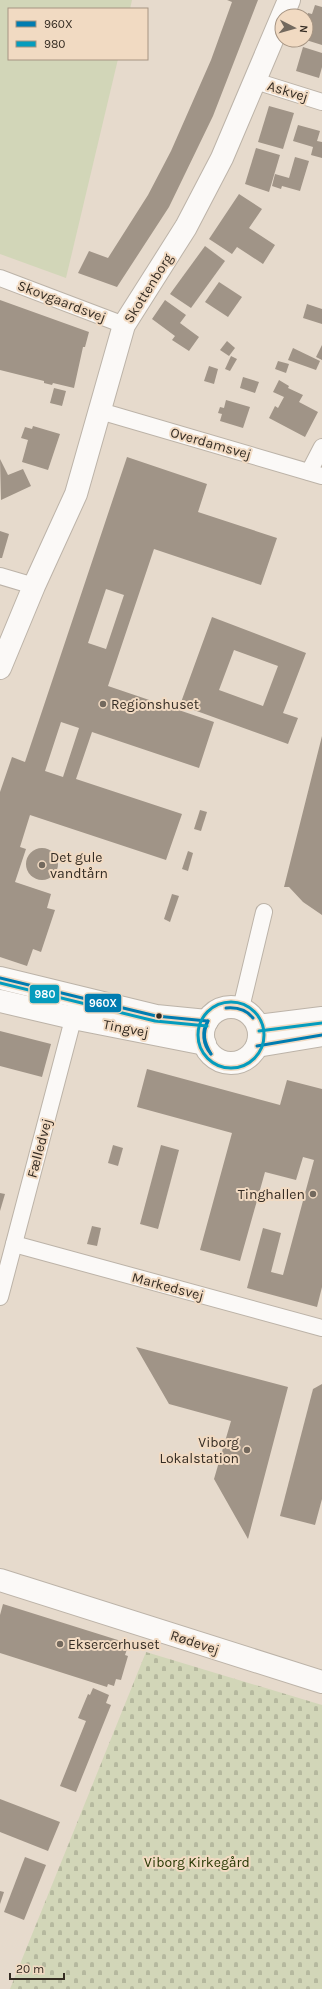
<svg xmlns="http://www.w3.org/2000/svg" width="322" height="1989" viewBox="0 0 322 1989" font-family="Karla,sans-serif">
	<defs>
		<pattern id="cemetery-stones" width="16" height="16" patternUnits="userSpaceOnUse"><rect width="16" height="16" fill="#d2d6b8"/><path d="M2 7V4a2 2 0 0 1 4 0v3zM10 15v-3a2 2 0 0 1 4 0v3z" fill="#b5b89e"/></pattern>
	</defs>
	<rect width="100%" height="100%" fill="#e6dacc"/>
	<path fill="url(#cemetery-stones)" d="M146 1652 322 1705V1989H10Z"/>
	<path fill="#d2d6b8" d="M0 0H132L130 9H9V59H118L66 278 0 254Z"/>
	<g fill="#a09487" fill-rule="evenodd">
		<path d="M227 0H258L213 116 169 207 117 287 78 273 89 251 108 258 148 195 171 151 211 60 232 2Z"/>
		<path d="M315 5 322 7V45L306 40V20L308 13 312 14Z"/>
		<path d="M303 47 322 53V67L319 78 296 71Z"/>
		<path d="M269 106 294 113 283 149 258 142Z"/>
		<path d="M298 125 320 131 317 141 322 142V158L311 155 313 147 293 141Z"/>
		<path d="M256 148 280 155 269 192 245 184Z"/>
		<path d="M295 157 309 161 300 191 282 186 281 189 272 186 275 174 289 178Z"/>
		<path d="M239 194 262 209 249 228 275 245 263 264 237 247 232 254 209 239Z"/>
		<path d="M205 246 225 261 191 308 170 294Z"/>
		<path d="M219 282 242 297 228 317 205 302Z"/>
		<path d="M0 300 89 332 85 347H83L74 388 53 383 52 385 44 383V381L0 370Z"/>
		<path d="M165 300 186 315 180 323 199 337 189 351 172 340 175 336 152 319Z"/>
		<path d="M307 304 322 309V324L303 318Z"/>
		<path d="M227 341 235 348 229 356 220 350Z"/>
		<path d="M322 345V360L316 357Z"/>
		<path d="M293 348 320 361 316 370 288 360Z"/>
		<path d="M231 356 237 359 230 371 225 369Z"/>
		<path d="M278 361 289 364 286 373 275 369Z"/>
		<path d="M209 366 218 369 214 384 204 381Z"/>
		<path d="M243 377 259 382 255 393 240 388Z"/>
		<path d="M279 380 289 386 288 388 303 395 299 402 318 412 305 437 269 418 275 406 278 408 284 397 273 392Z"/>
		<path d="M54 388 66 391 62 406 50 403Z"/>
		<path d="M226 400 250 407 243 428 220 421 222 414 218 413 220 407 224 408Z"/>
		<path d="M33 426 60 434 48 470 22 462 28 440 21 438 25 427 32 429Z"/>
		<path d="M127 457 207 484 198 512 277 538 261 585 154 549 108 686 214 722 199 768 92 732 76 779 182 814 166 860 30 815 20 847 26 849 15 882 51 894 47 908 55 910 41 952 33 949 27 966 0 957V792L12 757 25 762ZM106 589 124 595 106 649 88 643ZM61 722 79 728 63 777 45 771Z"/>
		<path d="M0 459 8 475 23 469 31 486 1 500Z"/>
		<path d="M0 531 9 534 2 558H0Z"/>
		<path d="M212 617 306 653 283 713 298 718 288 744 180 705ZM234 650 278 666 263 706 219 690Z"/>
		<path d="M322 736V915L303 902 289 887H284Z"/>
		<path d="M200 810 207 812 201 831 194 829Z"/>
		<circle cx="42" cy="864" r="16"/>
		<path d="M188 851 193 853 188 871 182 869Z"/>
		<path d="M172 894 179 896 170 922 164 919Z"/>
		<path d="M0 1031 51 1044 42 1077 0 1066Z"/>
		<path d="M147 1069 280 1105 287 1080 322 1089V1287L317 1307 247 1288 263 1228 281 1233 271 1272 283 1275 314 1160 303 1157 296 1180 265 1172 240 1261 200 1250 232 1133 137 1107Z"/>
		<path d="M113 1145 123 1148 118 1166 108 1163Z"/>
		<path d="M161 1145 179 1150 158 1229 140 1224Z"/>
		<path d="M0 1193 5 1194 0 1211Z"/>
		<path d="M92 1226 101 1228 97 1246 87 1244Z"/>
		<path d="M136 1347 288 1387 248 1539 214 1479 231 1421 169 1404Z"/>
		<path d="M322 1384V1499L315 1525 280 1516 313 1389Z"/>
		<path d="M3 1604 121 1641 120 1647 127 1649 125 1655 128 1656 121 1680 116 1679 114 1686 108 1684 107 1687 0 1653V1615Z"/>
		<path d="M93 1688 109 1695 106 1703 111 1705 76 1792 60 1786 86 1721 78 1718 88 1694 90 1695Z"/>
		<path d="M0 1799 60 1822 48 1851 0 1832Z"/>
		<path d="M25 1857 46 1865 24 1920 4 1912Z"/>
		<path d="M0 1891 4 1892 0 1904Z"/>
	</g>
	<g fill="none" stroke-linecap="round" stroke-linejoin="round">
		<g stroke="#bcb3a8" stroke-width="18">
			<g id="street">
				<path d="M255 81 322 102"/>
				<path d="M0 278 124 325"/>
				<path d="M100 411 322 476"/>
				<path d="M309 472 322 447"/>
				<path d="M0 576 34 586"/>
				<path d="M241 1008 264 912"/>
				<path d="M14 1244 322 1328"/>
				<path d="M0 1297 76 1008"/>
			</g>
		</g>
		<g stroke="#bcb3a8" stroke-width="24">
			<g id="secondary">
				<path d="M0 668 34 586 76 494 124 325 186 227 222 158 289 0"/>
				<path d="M0 978 156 1016 207 1021"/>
				<path d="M0 1001 73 1018 205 1044"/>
				<circle cx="231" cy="1035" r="28"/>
				<path d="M258 1026 322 1018"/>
				<path d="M257 1046 322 1035"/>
				<path d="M0 1580 322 1682"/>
			</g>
		</g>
		<use href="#street" stroke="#fbf9f7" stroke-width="16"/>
		<use href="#secondary" stroke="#fbf9f7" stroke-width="22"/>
		<g stroke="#f1dac2" stroke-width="6">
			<g id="bus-1">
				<path d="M0 978 156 1016 207 1021"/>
				<path d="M226 1008C237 1007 246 1009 253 1018"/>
				<path d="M208 1021C202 1034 204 1042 211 1054"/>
				<path d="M208 1021C201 1031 203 1045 211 1054"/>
				<path d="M257 1046 322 1035"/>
			</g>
		</g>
		<g stroke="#f1dac2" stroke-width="6">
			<g id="bus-2">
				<path d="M0 983 155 1021 207 1026"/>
				<circle cx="231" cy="1035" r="33"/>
				<path d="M259 1031 322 1023"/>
			</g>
		</g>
		<use href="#bus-1" stroke="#007cb0" stroke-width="3"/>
		<use href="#bus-2" stroke="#059cbd" stroke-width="3"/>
	</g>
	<g fill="#73695e" stroke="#f1dac2" stroke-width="1.5">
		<circle cx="103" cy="704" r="4"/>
		<circle cx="42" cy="865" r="4"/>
		<circle cx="313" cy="1194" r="4"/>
		<circle cx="247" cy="1450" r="4"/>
		<circle cx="60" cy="1644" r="4"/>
	</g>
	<circle fill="#352c23" stroke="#f1dac2" stroke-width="1.5" cx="159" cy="1016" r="3.5"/>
	<g text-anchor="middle" stroke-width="4" stroke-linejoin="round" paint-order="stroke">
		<g font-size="14" fill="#352c23" stroke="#f1dac2">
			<text transform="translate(288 91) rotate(17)" y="5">Askvej</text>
			<text transform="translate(148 288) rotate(-58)" y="5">Skottenborg</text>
			<text transform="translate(62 301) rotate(21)" y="5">Skovgaardsvej</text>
			<text transform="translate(211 443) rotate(16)" y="5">Overdamsvej</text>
			<text transform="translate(126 1028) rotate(11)" y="5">Tingvej</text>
			<text transform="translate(39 1148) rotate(-75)" y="5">Fælledvej</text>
			<text transform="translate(168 1286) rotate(15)" y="5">Markedsvej</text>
			<text transform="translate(195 1642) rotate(18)" y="5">Rødevej</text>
		</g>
		<g font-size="14" fill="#352c23" stroke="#f1dac2" text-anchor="start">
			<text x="111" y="709">Regionshuset</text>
			<text x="50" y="862">Det gule<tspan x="50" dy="16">vandtårn</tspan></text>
			<text x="305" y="1199" text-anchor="end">Tinghallen</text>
			<text x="239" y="1447" text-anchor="end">Viborg<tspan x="239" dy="16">Lokalstation</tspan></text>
			<text x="68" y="1649">Eksercerhuset</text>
		</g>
		<g font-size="14" fill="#283803" stroke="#f1dac2">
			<text x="197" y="1867">Viborg Kirkegård</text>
		</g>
	</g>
	<g stroke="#f1dac2" stroke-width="1.5">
		<rect x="29" y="984" width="31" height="20" rx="4" fill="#059cbd"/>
		<rect x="84" y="993" width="38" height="20" rx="4" fill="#007cb0"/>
	</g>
	<g font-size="11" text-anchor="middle" font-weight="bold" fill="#fff">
		<text x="45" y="998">980</text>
		<text x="103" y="1007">960X</text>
	</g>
	<rect x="8" y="8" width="140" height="52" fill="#f1dac2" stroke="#a69482"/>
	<rect x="16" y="21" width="20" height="6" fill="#007cb0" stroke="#a69482"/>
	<text x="44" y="28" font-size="12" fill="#352c23">960X</text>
	<rect x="16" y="41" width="20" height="6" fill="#059cbd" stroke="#a69482"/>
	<text x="44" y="48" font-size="12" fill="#352c23">980</text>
	<g transform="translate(294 28) rotate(96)"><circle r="19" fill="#f1dac2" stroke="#a69482"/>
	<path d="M0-3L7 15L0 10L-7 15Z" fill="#73695e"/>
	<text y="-6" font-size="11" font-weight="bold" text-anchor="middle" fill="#352c23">N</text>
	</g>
	<path d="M10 1973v6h54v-6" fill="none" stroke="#352c23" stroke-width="2"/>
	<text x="16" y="1973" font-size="12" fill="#352c23" stroke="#f1dac2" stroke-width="3" paint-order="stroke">20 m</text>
</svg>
